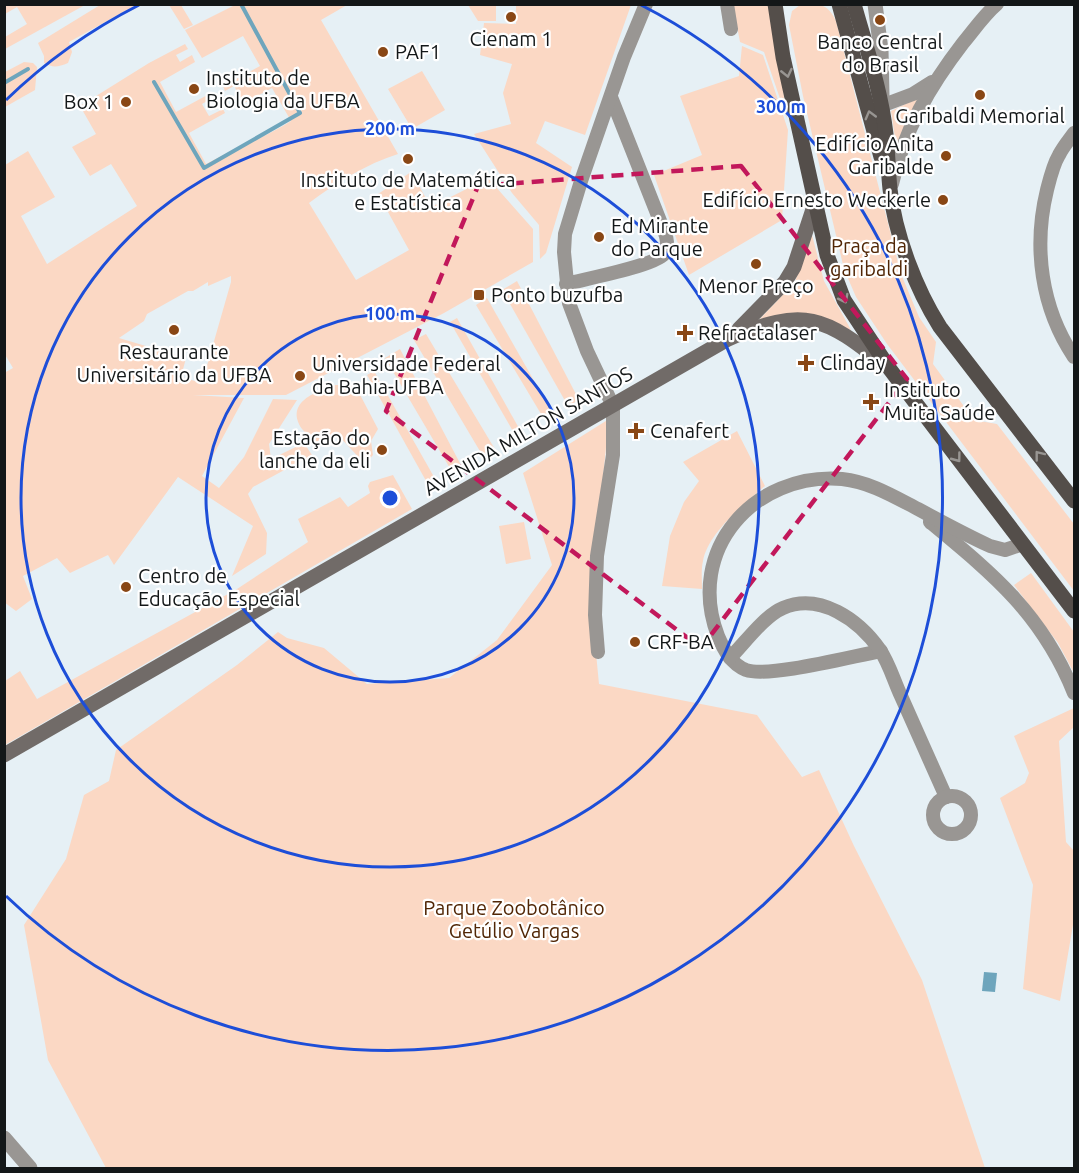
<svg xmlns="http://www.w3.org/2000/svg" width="1079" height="1173" viewBox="0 0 1079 1173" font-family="Ubuntu,sans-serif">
	<rect width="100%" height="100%" fill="#e6f0f5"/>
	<g fill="#fbd8c4" fill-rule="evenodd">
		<path d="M5 4H85V5L5 49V37L27 24 17 7 5 14Z"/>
		<path d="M100 5H136L69 42 72 52 68 63C58 67 53 68 44 63V56L38 43Z"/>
		<path d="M169 5H181L193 25 184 29Z"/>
		<path d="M235 5H347L321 20 398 154C366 164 336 183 309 203L356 280 409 250 378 194 411 172 431 207 488 178 533 229V262L444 313 286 395H193L244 398 202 476 219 488 244 457 273 399 297 400 269 444 271 459 304 443 312 455 253 487 248 494 267 533 266 554 232 576 253 526 178 477 114 565 108 555 70 573 57 558 23 576 32 599 16 611 4 602V373L13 368 4 353 5 165 28 151 55 197 21 216 47 264 137 206 111 164 90 176 72 147 96 134 80 106 149 63 185 44 188 49 176 55 180 62 192 55 195 62 160 82 176 112 211 93 214 97 202 104 209 116 223 109 225 113 189 133 206 164C234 149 264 138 291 121L272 88 237 107 234 102 241 98 234 86 225 91 223 86 260 66 243 36 202 58 185 30ZM231 276V282L202 383 181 377 186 358 119 338 144 321 147 314 188 291H193L208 282V286Z"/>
		<path d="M468 5H496V21H478Z"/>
		<path d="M516 5H631L585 135 545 121 536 143 572 167 546 253 540 259 539 225 512 193 474 134 511 124 503 93 512 64 480 55 484 23 516 24Z"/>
		<path d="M733 5H772L787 119 764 52 740 42Z"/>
		<path d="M800 5C819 4 827 2 836 21L901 274 919 317 936 342 933 364 974 420 997 424 1074 524V591L887 344 856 297 844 269 803 96 789 25 792 11Z"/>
		<path d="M742 46 763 55 788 130 782 220 689 275 654 175 702 155 680 96 739 76Z"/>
		<path d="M24 62 33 63 37 67 35 90 5 107V72Z"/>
		<path d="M422 71 445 110 412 129 388 89Z"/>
		<path d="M922 96 896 144 891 111Z"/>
		<path d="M811 231 824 281 851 330 801 314 758 321 795 282Z"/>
		<path d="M517 281 579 400 568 406 502 290Z"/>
		<path d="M487 298 553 414 544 419 476 305Z"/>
		<path d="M457 318 520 430 514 433 450 322Z"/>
		<path d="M426 334 496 451 484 458 414 340Z"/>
		<path d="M400 349 463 469 454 475 385 358Z"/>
		<path d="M374 371 438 484 430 488 367 375Z"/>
		<path d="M336 385H350L356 387 378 429 371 441 373 455 365 464 336 433 316 442C312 438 306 434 302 429 284 402 317 391 336 385Z"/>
		<path d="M609 419 594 564 592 612 599 684 757 715 802 777 819 770 854 846 922 980 985 1168H106L48 1060 24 925 66 859 84 795 109 781 116 750 237 665 278 632 287 638 324 648 367 684 449 678 497 640 552 565 523 473Z"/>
		<path d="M737 431 765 486C744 504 708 533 703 561 701 569 702 580 702 589L662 586 670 536 684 502 699 481 683 462Z"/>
		<path d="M393 475 412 509 5 745V681L20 671 37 699 237 589 308 542 298 519 340 497 348 507 370 493 368 486 370 482Z"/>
		<path d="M524 522 531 559 506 564 499 526Z"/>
		<path d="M1031 573 1074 632V673L1058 643 1014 585Z"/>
		<path d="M1074 708V727L1059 741 1066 842 1074 851V919L1060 1001 1023 989 1033 885 1000 798 1025 783 1029 773 1014 736Z"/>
	</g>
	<path fill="#6ea5bc" d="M984 972 997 973 995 992 982 991Z"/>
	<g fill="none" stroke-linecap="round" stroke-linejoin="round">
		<g stroke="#6ea5bc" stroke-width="4">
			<path d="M154 82 204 168 300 113 241 4"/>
			<path d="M4 83 28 69"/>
		</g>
		<g stroke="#999693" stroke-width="14">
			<path d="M727 4 731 29"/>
			<path d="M881 106 913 94 932 82"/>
			<path d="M1074 133C1069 140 1063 147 1059 155 1053 165 1050 178 1047 190 1033 247 1041 308 1074 357"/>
			<path d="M892 184C904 130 930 86 963 43 974 30 984 15 997 4"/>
			<path d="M566 284C585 279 654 266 664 254 669 249 667 242 666 236L611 97"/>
			<path d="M930 522C994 575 1042 614 1074 693"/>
			<path d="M881 651C853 656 769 678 746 670 731 664 724 650 718 636 685 550 754 472 842 479 870 482 893 496 918 509 942 522 966 535 990 546L1005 550 1023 544"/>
			<path d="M598 652 595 615 597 556 613 455V406L587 351 569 303 564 252 565 234 581 181 624 57 646 4"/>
			<path d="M730 658C744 644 764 616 783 608 820 592 859 620 880 650 889 663 894 681 901 696 916 730 931 763 946 797"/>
			<circle cx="952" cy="815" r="19"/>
		</g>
		<g stroke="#999693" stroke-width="15">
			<path d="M875 4 881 50 882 97"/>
			<path d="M4 1138 30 1168"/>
		</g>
		<g stroke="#716b68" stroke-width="15">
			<path d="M739 329 785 282 794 267 815 203"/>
			<path d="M4 755 728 339C805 306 824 316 886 366"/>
		</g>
		<g stroke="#544e4a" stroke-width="15">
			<path d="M775 4 783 57 827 255 844 300 889 368 1074 611"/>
			<path d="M839 4 881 157"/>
			<path d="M854 4C866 47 881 90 886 134 888 152 888 171 890 189 895 235 916 289 940 327L1074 501"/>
		</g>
	</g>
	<defs><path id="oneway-chevron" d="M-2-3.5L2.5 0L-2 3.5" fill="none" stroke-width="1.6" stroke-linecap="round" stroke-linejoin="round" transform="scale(1.5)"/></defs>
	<g stroke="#989592">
		<use href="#oneway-chevron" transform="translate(787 73) rotate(77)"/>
		<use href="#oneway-chevron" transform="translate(870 115) rotate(-105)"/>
		<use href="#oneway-chevron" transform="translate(844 299) rotate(63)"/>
		<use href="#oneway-chevron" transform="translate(1039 455) rotate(-128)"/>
		<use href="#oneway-chevron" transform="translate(957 458) rotate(53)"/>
	</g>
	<path fill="none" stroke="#c2185b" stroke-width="4.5" stroke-dasharray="12 8" stroke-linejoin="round" d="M741 166 907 379 701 648 386 411 478 186Z"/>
	<g fill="none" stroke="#1d4ed8" stroke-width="3">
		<circle cx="390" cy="498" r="184"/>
		<circle cx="390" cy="498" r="369"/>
		<path d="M6 100A553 553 0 0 1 139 5M641 5A553 553 0 1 1 6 896"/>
	</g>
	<g fill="#894715" stroke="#fff" stroke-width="2">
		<circle cx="511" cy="17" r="6"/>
		<circle cx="880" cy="20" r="6"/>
		<circle cx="383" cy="52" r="6"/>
		<circle cx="194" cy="89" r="6"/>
		<circle cx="980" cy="95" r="6"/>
		<circle cx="126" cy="102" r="6"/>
		<circle cx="946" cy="156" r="6"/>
		<circle cx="408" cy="159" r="6"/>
		<circle cx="943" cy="200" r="6"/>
		<circle cx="599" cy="237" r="6"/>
		<circle cx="756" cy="264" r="6"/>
		<rect x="473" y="289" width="12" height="12" rx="3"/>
		<circle cx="174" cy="330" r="6"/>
		<path d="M682 324h6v6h6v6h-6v6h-6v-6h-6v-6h6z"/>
		<path d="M803 354h6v6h6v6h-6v6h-6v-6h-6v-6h6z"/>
		<circle cx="300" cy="376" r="6"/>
		<path d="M868 393h6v6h6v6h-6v6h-6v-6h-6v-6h6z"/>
		<path d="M633 422h6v6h6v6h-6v6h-6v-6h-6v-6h6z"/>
		<circle cx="382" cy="450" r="6"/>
		<circle cx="126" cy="587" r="6"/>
		<circle cx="635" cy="642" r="6"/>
	</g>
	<g text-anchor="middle" stroke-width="4.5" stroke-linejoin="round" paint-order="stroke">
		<g font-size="20" fill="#131718" stroke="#fff" text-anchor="start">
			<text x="511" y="46" text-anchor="middle">Cienam 1</text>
			<text x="880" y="49" text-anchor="middle">Banco Central<tspan x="880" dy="23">do Brasil</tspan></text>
			<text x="395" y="59">PAF1</text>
			<text x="206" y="85">Instituto de<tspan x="206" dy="23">Biologia da UFBA</tspan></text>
			<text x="114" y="109" text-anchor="end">Box 1</text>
			<text x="980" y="123" text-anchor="middle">Garibaldi Memorial</text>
			<text x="934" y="151" text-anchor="end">Edifício Anita<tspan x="934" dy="23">Garibalde</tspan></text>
			<text x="408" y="187" text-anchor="middle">Instituto de Matemática<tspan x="408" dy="23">e Estatística</tspan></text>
			<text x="931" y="207" text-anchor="end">Edifício Ernesto Weckerle</text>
			<text x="611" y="233">Ed Mirante<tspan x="611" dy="23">do Parque</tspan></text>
			<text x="756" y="293" text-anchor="middle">Menor Preço</text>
			<text x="491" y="302">Ponto buzufba</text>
			<text x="698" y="340">Refractalaser</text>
			<text x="174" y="359" text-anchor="middle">Restaurante<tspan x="174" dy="23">Universitário da UFBA</tspan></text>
			<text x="820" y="370">Clinday</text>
			<text x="312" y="371">Universidade Federal<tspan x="312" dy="23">da Bahia-UFBA</tspan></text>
			<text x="884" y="397">Instituto<tspan x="884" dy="23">Muita Saúde</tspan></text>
			<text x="650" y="438">Cenafert</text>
			<text x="370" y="445" text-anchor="end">Estação do<tspan x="370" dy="23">lanche da eli</tspan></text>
			<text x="138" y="583">Centro de<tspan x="138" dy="23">Educação Especial</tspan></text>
			<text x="647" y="649">CRF-BA</text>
		</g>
		<g font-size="20" fill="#512605" stroke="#fff">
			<text x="869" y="253">Praça da<tspan x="869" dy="23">garibaldi</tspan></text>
			<text x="514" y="915">Parque Zoobotânico<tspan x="514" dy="23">Getúlio Vargas</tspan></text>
		</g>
		<g font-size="20" fill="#131718" stroke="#fff">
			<text transform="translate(528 431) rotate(-30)" y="7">AVENIDA MILTON SANTOS</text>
		</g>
	</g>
	<circle cx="390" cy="498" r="9" fill="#1d4ed8" stroke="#fff" stroke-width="3"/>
	<g font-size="18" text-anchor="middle" font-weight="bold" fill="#1d4ed8" stroke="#fff" stroke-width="4.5" stroke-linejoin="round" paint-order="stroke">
		<text x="781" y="113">300 m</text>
		<text x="390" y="135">200 m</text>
		<text x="390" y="320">100 m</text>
	</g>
	<rect width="1079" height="1173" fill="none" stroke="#131718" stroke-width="12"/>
</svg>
